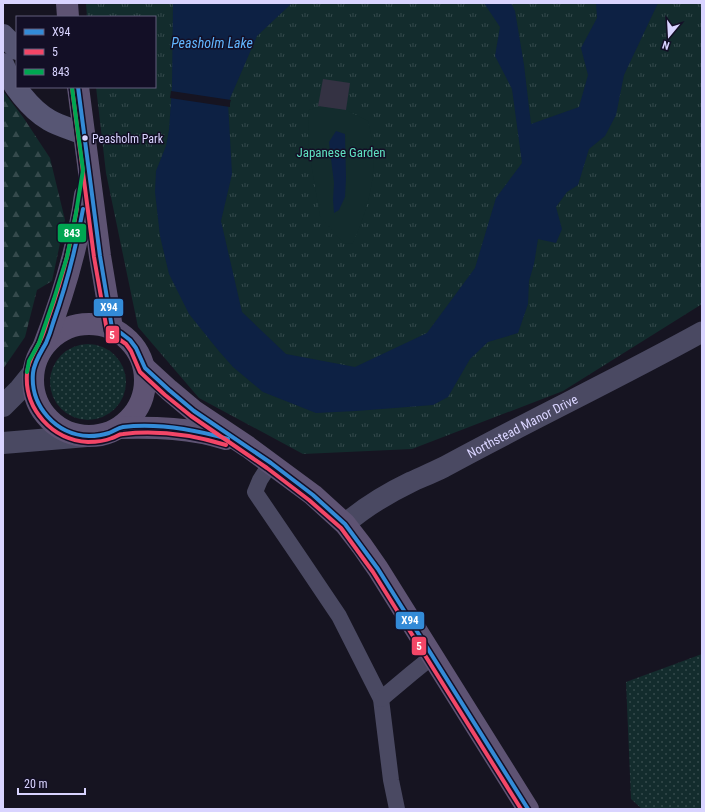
<svg xmlns="http://www.w3.org/2000/svg" width="705" height="812" viewBox="0 0 705 812" font-family="'Roboto Condensed',sans-serif">
	<defs>
		<pattern id="grass-dots" width="8" height="8" patternUnits="userSpaceOnUse"><rect width="8" height="8" fill="#132c2d"/><path d="M2 2h.1M6 6h.1" fill="none" stroke="#354a4c" stroke-width="1.8" stroke-linecap="round"/></pattern>
		<pattern id="forest-firs" width="22" height="20" patternUnits="userSpaceOnUse"><rect width="22" height="20" fill="#132c2d"/><path d="M5 1l3.5 6h-7zM16 11l3.5 6h-7z" fill="#354a4c"/></pattern>
		<pattern id="park-tufts" width="24" height="20" patternUnits="userSpaceOnUse"><rect width="24" height="20" fill="#132c2d"/><path d="M3 7l-1-3M5 7V3M7 7l1-3M15 17l-1-3M17 17v-4M19 17l1-3" fill="none" stroke="#354a4c"/></pattern>
	</defs>
	<rect width="100%" height="100%" fill="#161421"/>
	<g fill="url(#grass-dots)">
		<circle cx="88" cy="382" r="38"/>
		<path d="M702 654 701 684 702 809H642L631 799 626 682Z"/>
	</g>
	<path fill="url(#forest-firs)" d="M3 91 23 117 50 158 65 220 52 281 37 290 25 337 3 369Z"/>
	<path fill="url(#park-tufts)" d="M86 3H702V304L563 391 412 449 303 454 199 398 138 327 106 173 96 87H155V17H87Z"/>
	<path fill="#132c2d" d="M318 106 346 110 368 121C370 130 373 140 373 149 376 181 366 214 353 243L345 244 337 236 320 216 310 157 308 140 309 110 319 107Z"/>
	<g fill="#0d2144">
		<path d="M173 3H292L257 36 228 103 232 174 221 221 242 312 286 354 355 367 427 333 475 268 496 198 522 163 512 89 495 56 500 27 484 3H511L515 11 524 65 531 124 579 107 588 75 581 48 597 18 596 3H658L624 75 616 115 605 136 589 149 578 185 567 192 556 207 562 229 556 243 538 239 534 264 529 281 528 304 518 333 488 342 470 359 448 397 433 405 356 411 316 413 263 392 233 367 218 350 189 314 169 274 160 236 155 192 156 171 166 146 169 130 172 87Z"/>
		<path d="M336 131 345 134 346 178 345 197 339 210 334 213 333 200 334 183 329 142Z"/>
	</g>
	<path fill="#161421" d="M171 91 231 100 230 103V107L170 98Z"/>
	<path fill="#343243" d="M323 79 350 83 346 110 318 106Z"/>
	<g fill="none" stroke-linecap="round" stroke-linejoin="round">
		<g stroke="#4a4962" stroke-width="16">
			<path d="M271 463 260 480 255 492 302 561 339 616 381 699 391 780 397 809"/>
			<path d="M381 699 412 673 433 656"/>
		</g>
		<path stroke="#4a4962" stroke-width="21" id="s1" d="M345 524C365 507 388 493 411 482 422 477 434 472 444 467 530 420 617 379 702 332"/>
		<g stroke="#4a4962" stroke-width="22">
			<path d="M3 406 20 389 33 373"/>
			<path d="M3 443 87 436"/>
		</g>
		<g stroke="#575674" stroke-width="22">
			<path d="M3 35 17 49"/>
			<path d="M3 64C11 84 30 109 49 120 59 126 72 129 84 134"/>
		</g>
		<g stroke="#5e5373" stroke-width="22">
			<path d="M67 3 68 17"/>
			<path d="M78 87 100 256 112 328"/>
			<circle cx="89" cy="380" r="56"/>
			<path d="M44 345C63 296 78 247 85 195"/>
			<path d="M145 368 169 390 194 411 248 447 313 495 345 524 362 546 378 569 528 809"/>
			<path d="M119 428C155 427 192 428 226 439"/>
		</g>
		<g stroke="#130f26" stroke-width="7">
			<g id="bus-1">
				<path d="M78 87 100 256 112 328 121 333 130 340 136 348 145 368 169 390 194 411 271 463 313 495 345 524 378 569 528 809"/>
				<path d="M83 209C76 248 66 286 53 323 51 330 49 336 46 343 41 352 34 362 33 373 30 406 56 435 89 436 95 436 103 435 109 433 114 431 118 428 123 427 156 423 196 430 228 439"/>
			</g>
		</g>
		<g stroke="#130f26" stroke-width="7">
			<g id="bus-2">
				<path d="M72 88 94 257 107 331 126 344 131 351 140 372 165 395 191 416 267 468 309 500 341 528 373 572 521 809"/>
				<path d="M77 208C71 246 61 283 48 319 46 326 44 333 41 339 36 350 28 361 27 373 24 409 52 440 88 442 95 442 105 441 112 438 116 437 118 434 123 434 157 430 193 435 226 445"/>
			</g>
		</g>
		<g stroke="#130f26" stroke-width="7">
			<path id="bus-3" d="M27 372 29 361 39 343 54 299 67 257 76 213 83 170 72 88"/>
		</g>
		<use href="#bus-1" stroke="#338bd7" stroke-width="4"/>
		<use href="#bus-2" stroke="#f34667" stroke-width="4"/>
		<use href="#bus-3" stroke="#00a651" stroke-width="4"/>
	</g>
	<circle fill="#d9d4ff" stroke="#130f26" stroke-width="1.5" cx="85" cy="138" r="3.5"/>
	<g text-anchor="middle" stroke-width="3" stroke-linejoin="round" paint-order="stroke">
		<g font-size="12" fill="#d9d4ff" stroke="#130f26" text-anchor="start">
			<text x="92" y="143">Peasholm Park</text>
		</g>
		<g font-size="13" fill="#5fe0c0" stroke="#130f26">
			<text x="341" y="157">Japanese Garden</text>
		</g>
		<g font-size="13" fill="#d9d4ff" stroke="#130f26">
			<text dy="5" stroke="none"><textPath href="#s1" startOffset="203">Northstead Manor Drive</textPath></text>
		</g>
		<g font-size="14" font-style="italic" fill="#62b6ff" stroke="#130f26">
			<text x="212" y="48">Peasholm Lake</text>
		</g>
	</g>
	<g stroke="#130f26" stroke-width="1.5">
		<rect x="57" y="223" width="30" height="20" rx="4" fill="#00a651"/>
		<rect x="93" y="298" width="31" height="19" rx="4" fill="#338bd7"/>
		<rect x="105" y="325" width="15" height="19" rx="4" fill="#f34667"/>
		<rect x="395" y="611" width="30" height="19" rx="4" fill="#338bd7"/>
		<rect x="411" y="636" width="16" height="20" rx="4" fill="#f34667"/>
	</g>
	<g font-size="11" text-anchor="middle" font-weight="bold" fill="#fff">
		<text x="72" y="237">843</text>
		<text x="109" y="311">X94</text>
		<text x="112" y="339">5</text>
		<text x="410" y="624">X94</text>
		<text x="419" y="650">5</text>
	</g>
	<rect width="705" height="812" fill="none" stroke="#d9d4ff" stroke-width="8"/>
	<rect x="16" y="16" width="140" height="72" fill="#130f26" stroke="#625e7d"/>
	<rect x="24" y="29" width="20" height="6" fill="#338bd7" stroke="#625e7d"/>
	<text x="52" y="36" font-size="12" fill="#d9d4ff">X94</text>
	<rect x="24" y="49" width="20" height="6" fill="#f34667" stroke="#625e7d"/>
	<text x="52" y="56" font-size="12" fill="#d9d4ff">5</text>
	<rect x="24" y="69" width="20" height="6" fill="#00a651" stroke="#625e7d"/>
	<text x="52" y="76" font-size="12" fill="#d9d4ff">843</text>
	<g transform="translate(669 36) rotate(198)" stroke="#130f26" stroke-width="3" paint-order="stroke">
	<path d="M0-3L7 15L0 10L-7 15Z" fill="#d9d4ff"/>
	<text y="-6" font-size="11" font-weight="bold" text-anchor="middle" fill="#d9d4ff">N</text>
	</g>
	<path d="M18 788v6h67v-6" fill="none" stroke="#d9d4ff" stroke-width="2"/>
	<text x="24" y="788" font-size="12" fill="#d9d4ff" stroke="#130f26" stroke-width="3" paint-order="stroke">20 m</text>
</svg>
